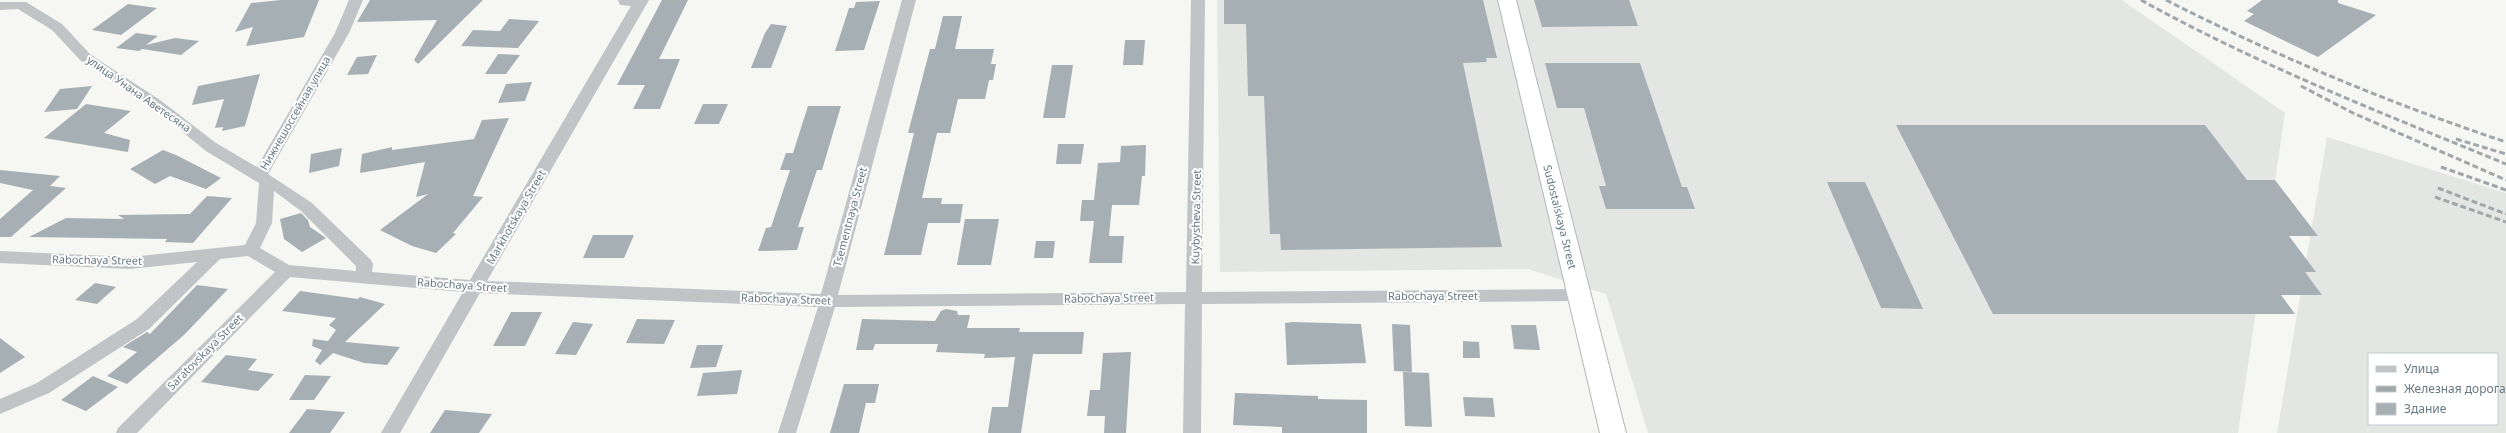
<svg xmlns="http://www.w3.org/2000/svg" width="2506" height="433" viewBox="0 0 2506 433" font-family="'Noto Sans',sans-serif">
	<rect width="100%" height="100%" fill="#f6f6f3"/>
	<g fill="#e4e6e4" fill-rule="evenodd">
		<path d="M1217 0H2122L2285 113 2238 433H1648L1606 294 1528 269 1220 272Z"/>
		<path d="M2327 137 2506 193V433H2277ZM2369 354H2497V424H2369Z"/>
	</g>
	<g fill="#a6b0b4">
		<path d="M281 0H319L304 37 246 46 253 27 235 32 251 3Z"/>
		<path d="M370 0H483L418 64 414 60 437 20 357 22Z"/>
		<path d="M662 0H688L659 59H680L660 109H633L645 85H617Z"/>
		<path d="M1224 0H1483L1497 58H1486L1487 62 1463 63 1502 247 1281 250 1280 234H1270L1264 96H1248L1246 24H1224Z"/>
		<path d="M1534 0H1629L1638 26 1542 27Z"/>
		<path d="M2262 0H2338V3L2376 15 2318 57 2244 21 2254 14 2247 11Z"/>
		<path d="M880 1 864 50 835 51 849 8H854L856 2Z"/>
		<path d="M128 4 157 8 121 35 92 30Z"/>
		<path d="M943 16H962L955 49H994L991 64H996L993 80H989L985 99H958L950 133H937L922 198H942L941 204H963L960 223H928L921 255H884L914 133H908L930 49H935Z"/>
		<path d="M509 19 539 21 518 48 461 46 473 30 500 31Z"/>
		<path d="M771 24 787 26 771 68H751L765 33Z"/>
		<path d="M136 33 158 36 146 45 175 38 199 41 181 55 142 49 139 51 116 48Z"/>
		<path d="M1125 40H1145L1143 65H1123Z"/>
		<path d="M498 54 520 55 506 74H485Z"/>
		<path d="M377 55 368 74 347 75 357 57Z"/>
		<path d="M1545 63H1640L1682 187H1687L1695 209H1606L1599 186H1606L1584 108H1557Z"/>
		<path d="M1052 65H1073L1065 118H1043Z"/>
		<path d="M260 74 245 126 222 131 223 127 215 128 224 99 192 105 198 86Z"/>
		<path d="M532 82 525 101 498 103 506 84Z"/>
		<path d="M92 86 77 109 44 112 60 89Z"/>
		<path d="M86 104 131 111 104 133 130 140 128 152 44 138Z"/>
		<path d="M703 104H728L719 124H694Z"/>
		<path d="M808 106H841L822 170H817L798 227H804L797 250 758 251 766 228 771 227 790 170H780L786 153H793Z"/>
		<path d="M509 118 473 196 483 197 453 233 456 234 436 253 412 246 380 230 428 194 416 197 425 162 360 173 362 154 392 147V150L474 139 482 120Z"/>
		<path d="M1896 125H2205L2247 180H2275L2318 236H2289L2316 272H2305L2322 295H2281L2295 314H1993Z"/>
		<path d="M1058 144H1084L1081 164H1056Z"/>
		<path d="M1146 145 1145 176H1142L1139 205H1112L1109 236H1124L1122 263H1089L1094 221H1080L1082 200H1094L1098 163 1120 162 1121 146Z"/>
		<path d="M342 148 339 166 309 173 311 154Z"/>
		<path d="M163 150 176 155 221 178 206 189 170 176 155 184 130 169Z"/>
		<path d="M0 170 60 176 50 186 66 188 11 237H0V219L33 190 0 183Z"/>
		<path d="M1827 182H1865L1923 309 1881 308Z"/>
		<path d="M207 196 232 198 193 243 165 242 167 239 29 237 66 218 124 219 118 215 190 214Z"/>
		<path d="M301 213 308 220 310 227 326 238 302 252 284 239 280 219Z"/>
		<path d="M965 219H999L991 265H957Z"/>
		<path d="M593 235H634L624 258H583Z"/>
		<path d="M1036 241H1055L1053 258H1034Z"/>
		<path d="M95 283 116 287 97 304 75 300Z"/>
		<path d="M197 285 228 289 184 335 127 384 107 376 137 352 123 347 147 332 150 334Z"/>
		<path d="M300 291 358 299 360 297 385 304 345 342 400 347 387 365 364 363 333 353 320 365 315 361 322 350 312 346 313 339 328 341 336 330 329 325 336 318 282 311Z"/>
		<path d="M946 309 957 311 958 315H970L967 328H1020L1019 332H1084L1082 354H1033L1021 433H988L992 407H1008L1015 357 984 358 985 354 936 352 938 344H875L873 350H856L862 319 935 321 941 311Z"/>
		<path d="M511 312H542L525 346H493Z"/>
		<path d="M637 319 675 320 664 344 626 343Z"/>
		<path d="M573 322 593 324 576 355 555 354Z"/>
		<path d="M1293 322 1361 324 1366 363 1287 365 1285 323Z"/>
		<path d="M1392 324 1410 325 1412 372 1394 371Z"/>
		<path d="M1511 325H1536L1540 350 1514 349Z"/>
		<path d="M0 338 25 357 0 373Z"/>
		<path d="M1463 341 1479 342 1480 358H1463Z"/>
		<path d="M697 345H723L716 367 690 368Z"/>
		<path d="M1131 352 1126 433H1104L1105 416H1087L1090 390H1100L1103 353Z"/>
		<path d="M226 355 257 359 248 370 274 374 258 391 201 382Z"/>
		<path d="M742 370 737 394 697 396 703 373Z"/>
		<path d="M1403 372 1429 373 1432 427 1405 426Z"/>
		<path d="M305 375 331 376 314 400H289Z"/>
		<path d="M93 376 118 387 86 411 61 400Z"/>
		<path d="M844 384H879L875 403H866L859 433H830Z"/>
		<path d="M1235 393 1318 396V399L1367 400V433H1282V427L1233 425Z"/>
		<path d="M1463 397 1493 398 1495 417 1465 416Z"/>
		<path d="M307 409 345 412 330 433H289Z"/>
		<path d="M445 410 456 411 492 414 479 433H430Z"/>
	</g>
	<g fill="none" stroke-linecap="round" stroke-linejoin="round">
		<g stroke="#b3b7ba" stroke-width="2">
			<path id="trunk" d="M1498 0H1516L1626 433H1600Z"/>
		</g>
		<path fill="#c0c4c7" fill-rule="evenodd" d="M349 0H363L349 33 268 174 312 203 371 260 373 264 372 272 470 280 631 6 620 5 618 0H649L487 281 821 294 902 0H916L838 295 1186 292 1191 0H1205L1202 292 1579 289 1585 291 1587 295 1585 299 1579 301 1202 304 1201 433H1183L1185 304 835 307 796 433H778L818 307 480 293 400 433H381L463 292 290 277 137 433H116L118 428 275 272 248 256 220 259 149 329 49 393 0 414V399L37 383 137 319 197 262 130 269 0 263V251L130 257 245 245 256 223 259 183 206 151 150 106 81 61 52 30 18 9 0 10V2H26L62 24 91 55 160 100 216 143 257 167 335 33ZM274 191 301 211 356 266V271L289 265 260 248 272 223Z"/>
		<use href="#trunk" fill="#fff" fill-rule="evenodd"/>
		<g stroke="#9fa7ab" stroke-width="3" stroke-dasharray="6 3" stroke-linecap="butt">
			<path d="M2141 0C2258 65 2382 113 2506 164"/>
			<path d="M2166 0C2276 56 2389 103 2506 142"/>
			<path d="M2301 86 2353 113 2506 180"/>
			<path d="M2456 139 2506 154"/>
			<path d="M2441 167 2506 190"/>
			<path d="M2438 188 2506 214"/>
			<path d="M2435 197 2506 222"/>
		</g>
	</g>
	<g text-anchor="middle" stroke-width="4" stroke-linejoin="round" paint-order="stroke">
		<g font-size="11" fill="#667983" stroke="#fff">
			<text transform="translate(139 94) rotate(35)" y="4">улица Унана Аветесяна</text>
			<text transform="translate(295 113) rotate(-60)" y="4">Нижнешоссейная улица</text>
			<text transform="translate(516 217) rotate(-60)" y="4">Markhotskaya Street</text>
			<text transform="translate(850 217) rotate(-75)" y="4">Tsementnaya Street</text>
			<text transform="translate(1196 217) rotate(-89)" y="4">Kuybysheva Street</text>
			<text transform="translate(1560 217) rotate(76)" y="4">Sudostalskaya Street</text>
			<text transform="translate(97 260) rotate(1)" y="4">Rabochaya Street</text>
			<text transform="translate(462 285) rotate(4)" y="4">Rabochaya Street</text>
			<text x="1433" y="300">Rabochaya Street</text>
			<text transform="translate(1109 298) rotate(-1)" y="4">Rabochaya Street</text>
			<text transform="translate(786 299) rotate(2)" y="4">Rabochaya Street</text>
			<text transform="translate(205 352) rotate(-45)" y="4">Saratovskaya Street</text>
		</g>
	</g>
	<rect x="2368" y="353" width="130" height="72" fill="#ffffff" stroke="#c2c9cd"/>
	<rect x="2376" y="366" width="20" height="6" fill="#c0c4c7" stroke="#c2c9cd"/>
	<text x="2404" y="373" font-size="12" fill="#667983">Улица</text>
	<rect x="2376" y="386" width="20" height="6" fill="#9fa7ab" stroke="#c2c9cd"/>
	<text x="2404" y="393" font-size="12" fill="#667983">Железная дорога</text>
	<rect x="2376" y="403" width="20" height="12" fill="#a6b0b4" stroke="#c2c9cd"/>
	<text x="2404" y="413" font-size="12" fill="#667983">Здание</text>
</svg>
